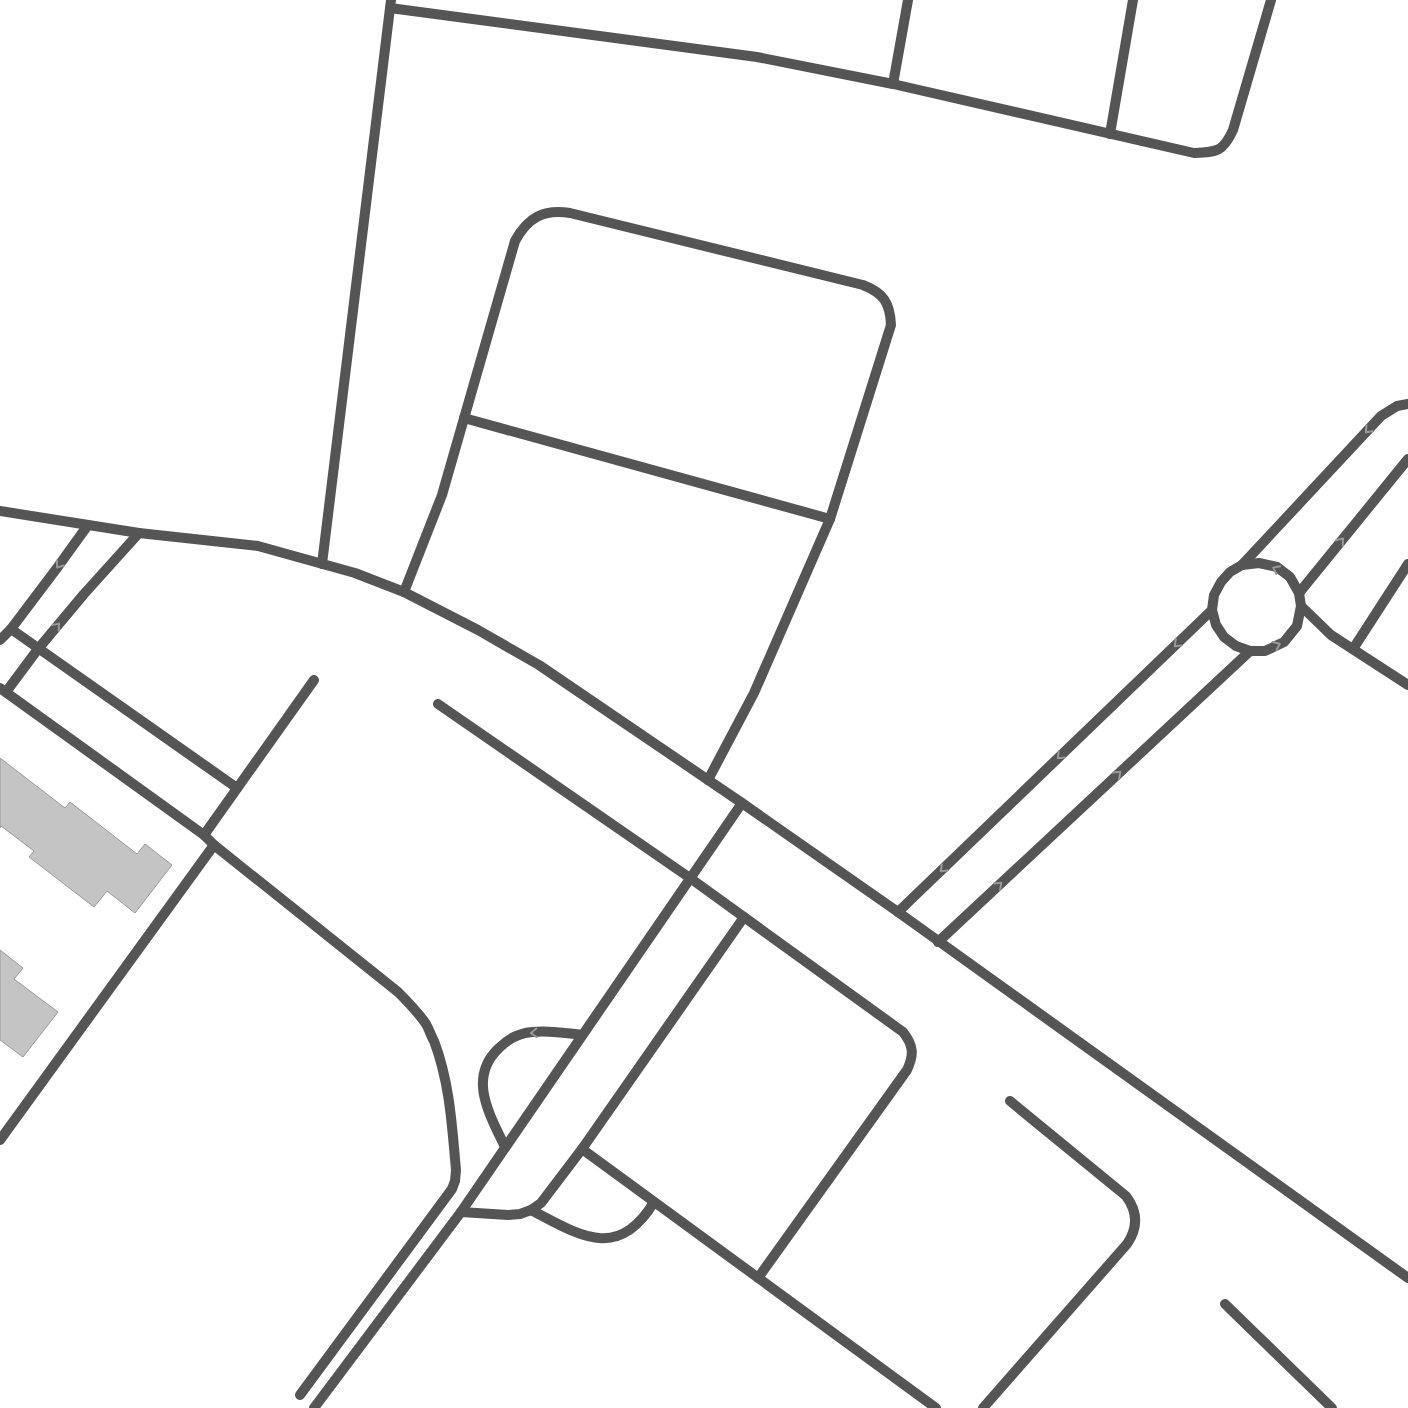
<svg xmlns="http://www.w3.org/2000/svg" width="1408" height="1408" viewBox="0 0 1408 1408" font-family="Poppins,sans-serif">
	<rect width="100%" height="100%" fill="#fff"/>
	<g fill="#c4c4c4" stroke="#999">
		<path d="M0 758 65 808 70 802 137 854 145 844 172 865 135 913 107 891 94 907 29 857 34 851 1 826 0 828Z"/>
		<path d="M0 950 23 968 14 979 58 1012 23 1057 0 1040Z"/>
	</g>
	<g fill="none" stroke-linecap="round" stroke-linejoin="round">
		<g stroke="#555" stroke-width="10">
			<path d="M390 8 757 57 893 84 1194 153C1217 152 1223 152 1233 130L1271 0"/>
			<path d="M893 84 908 0"/>
			<path d="M1110 134 1133 0"/>
			<path d="M464 418 830 519"/>
			<path d="M0 511 139 533 258 546 355 573 404 592 478 630 539 665 742 803 898 912 1408 1278"/>
			<path d="M322 564 391 0"/>
			<path d="M1242 565 1381 416 1397 406 1408 404"/>
			<path d="M404 592 442 495 515 241C528 217 544 209 570 213L863 285C883 293 890 302 891 325L830 519 754 693 708 780"/>
			<path d="M1299 593 1408 459"/>
			<path d="M1301 606 1297 626 1284 642 1265 651H1250L1236 646 1224 637 1216 625 1212 610 1214 595 1221 582 1230 572 1242 565 1259 563 1277 567 1290 577 1299 593 1301 606 1331 635 1408 685"/>
			<path d="M11 629 237 788"/>
			<path d="M0 640 11 629 57 568 88 525"/>
			<path d="M1353 649 1408 564"/>
			<path d="M0 688 204 835 214 845 398 992C408 1002 418 1012 426 1024 429 1029 431 1036 434 1041 450 1083 452 1127 456 1170L455 1181 452 1189 300 1395"/>
			<path d="M6 692 38 649 84 594 139 533"/>
			<path d="M438 704 690 878 903 1032C914 1046 914 1055 907 1070L758 1278"/>
			<path d="M204 835 314 680"/>
			<path d="M898 912 1212 610"/>
			<path d="M938 942 1250 651"/>
			<path d="M0 1140 214 845"/>
			<path d="M505 1147C490 1115 467 1078 499 1048 508 1039 519 1033 532 1032 549 1030 566 1033 582 1035"/>
			<path d="M582 1149 936 1408"/>
			<path d="M531 1210C579 1235 618 1262 654 1202"/>
			<path d="M461 1212 508 1215 520 1214 531 1210 541 1203 582 1149 744 917"/>
			<path d="M1225 1304 1332 1408"/>
			<path d="M314 1408 461 1212 742 803"/>
			<path d="M983 1408 1127 1244C1138 1228 1138 1212 1126 1196L1010 1101"/>
		</g>
	</g>
	<defs><path id="oneway-chevron" d="M-2-3.5L2.5 0L-2 3.5" fill="none" stroke-width="1.6" stroke-linecap="round" stroke-linejoin="round" transform="scale(1.25)"/></defs>
	<g stroke="#999">
		<use href="#oneway-chevron" transform="translate(1368 430) rotate(133)"/>
		<use href="#oneway-chevron" transform="translate(1341 541) rotate(-51)"/>
		<use href="#oneway-chevron" transform="translate(59 565) rotate(126)"/>
		<use href="#oneway-chevron" transform="translate(1276 569) rotate(-154)"/>
		<use href="#oneway-chevron" transform="translate(57 626) rotate(-50)"/>
		<use href="#oneway-chevron" transform="translate(1177 644) rotate(136)"/>
		<use href="#oneway-chevron" transform="translate(1277 645) rotate(-25)"/>
		<use href="#oneway-chevron" transform="translate(1060 756) rotate(136)"/>
		<use href="#oneway-chevron" transform="translate(1118 774) rotate(-43)"/>
		<use href="#oneway-chevron" transform="translate(943 869) rotate(136)"/>
		<use href="#oneway-chevron" transform="translate(999 885) rotate(-43)"/>
		<use href="#oneway-chevron" transform="translate(534 1033) rotate(176)"/>
	</g>
</svg>
